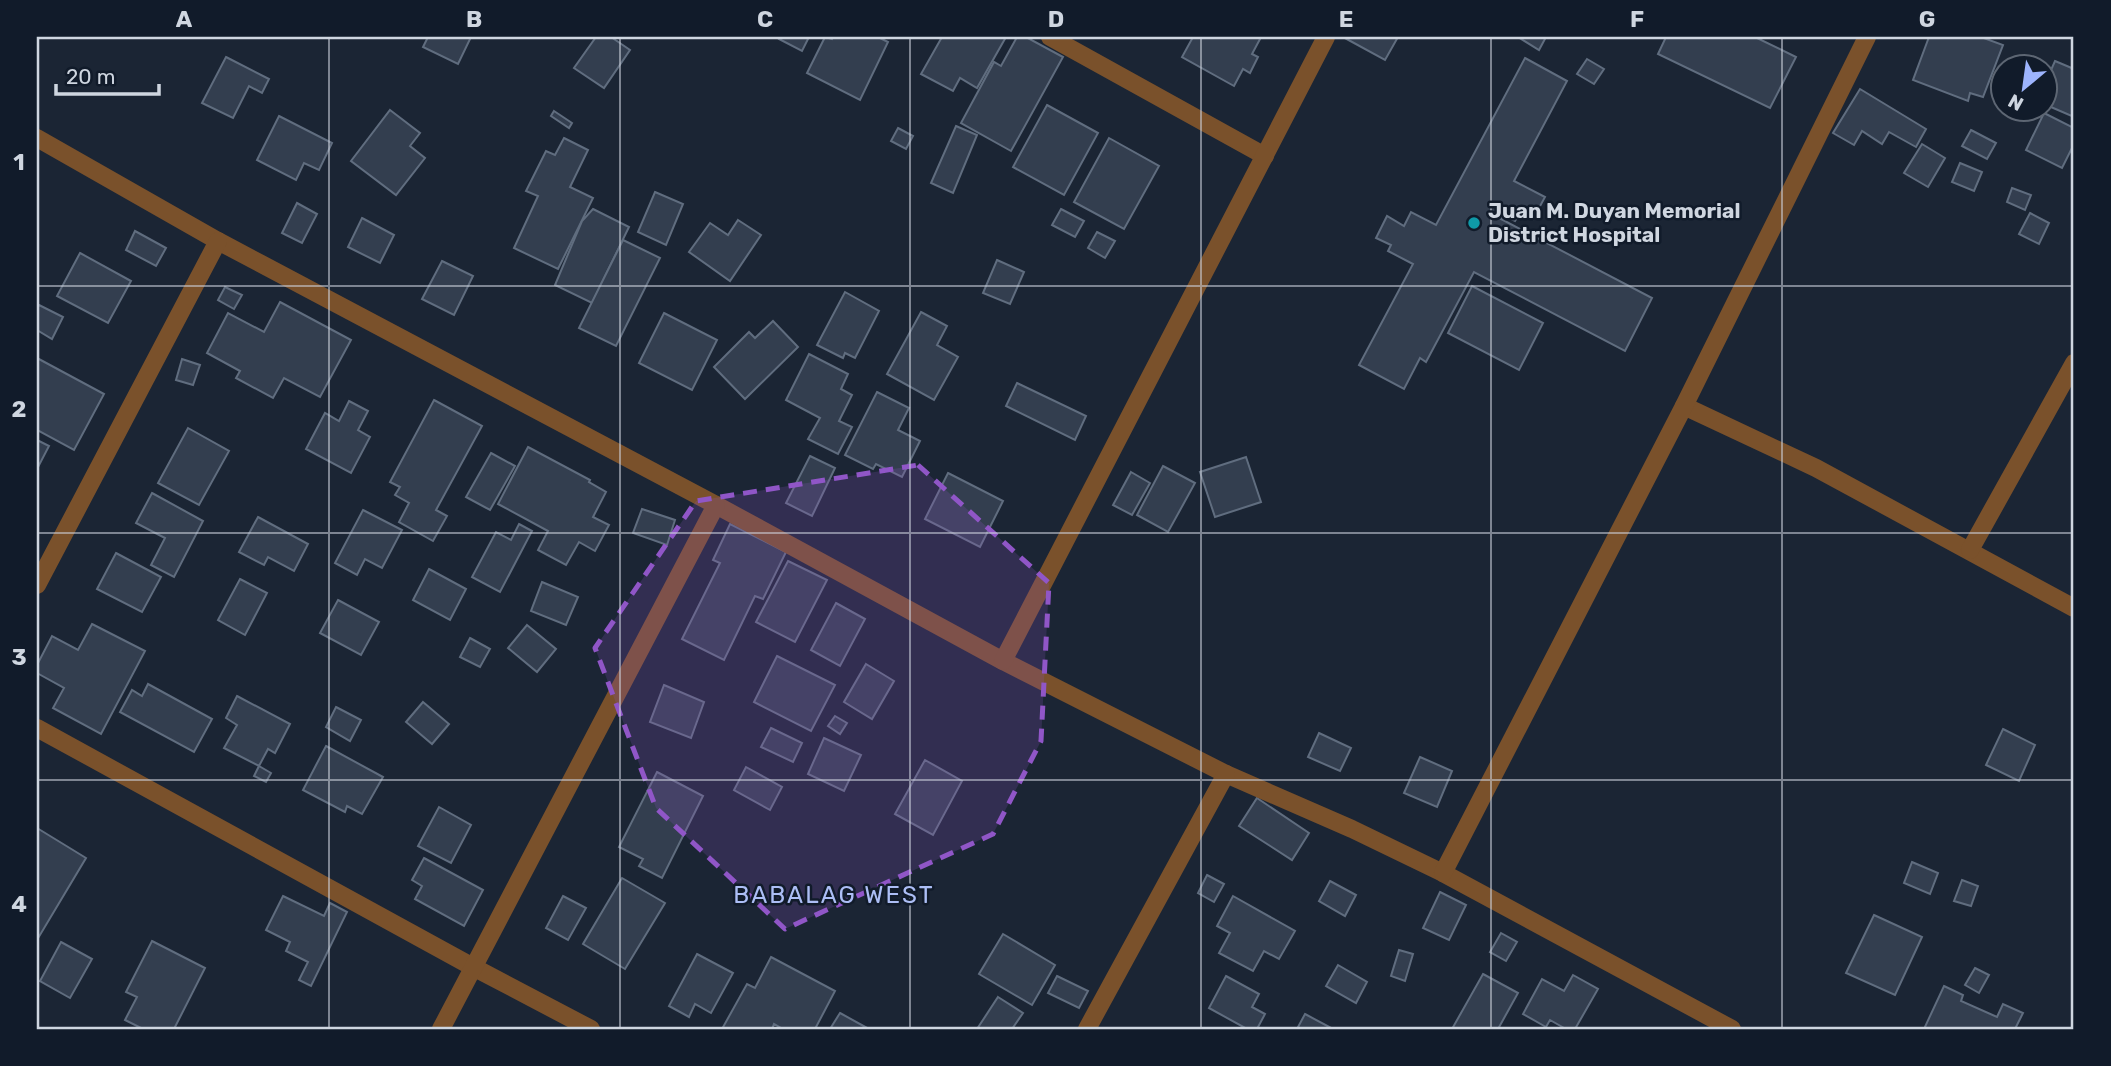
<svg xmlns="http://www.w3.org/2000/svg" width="2111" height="1066" viewBox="0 0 2111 1066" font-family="Rubik,sans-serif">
	<rect width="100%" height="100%" fill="#1b2534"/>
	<g fill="#333e4f" stroke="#606d7f" stroke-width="2">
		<path d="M428 37H471L458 64 423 47Z"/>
		<path d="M596 37H611L630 50 604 88 574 68Z"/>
		<path d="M780 37H809L802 51 779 39Z"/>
		<path d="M825 37 832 39 833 37H878L888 42 860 100 807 73Z"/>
		<path d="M942 37H1006L977 88 960 78 953 91 921 74Z"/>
		<path d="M1017 37H1026L1063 57 1011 151 961 123 994 62 1001 66Z"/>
		<path d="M1193 37H1257L1260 39 1252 54 1258 57 1250 73 1243 69 1234 86 1182 57Z"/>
		<path d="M1343 37H1398L1385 60Z"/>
		<path d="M1518 37H1546L1539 50Z"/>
		<path d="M1666 37H1755L1796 57 1770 108 1658 54Z"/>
		<path d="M1929 37H1981L2003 45 1983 97 1970 93 1968 101 1913 80Z"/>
		<path d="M226 57 269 79 262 93 249 86 233 118 202 103Z"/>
		<path d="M1525 58 1567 81 1514 181 1545 197 1533 219 1520 213 1515 221 1503 215 1501 219 1652 298 1625 351 1474 272 1426 362 1420 358 1404 389 1359 365 1413 264 1388 251 1391 245 1376 238 1387 216 1404 226 1411 212 1436 225Z"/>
		<path d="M1587 59 1604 69 1594 84 1577 74Z"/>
		<path d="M2055 61 2074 69V117L2044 104V86Z"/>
		<path d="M1860 89 1926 129 1916 147 1889 132 1882 144 1862 131 1854 145 1833 133Z"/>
		<path d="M1047 105 1098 133 1064 195 1013 167Z"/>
		<path d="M390 110 420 133 410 146 425 158 396 195 351 161Z"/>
		<path d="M554 111 572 123 569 128 551 116Z"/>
		<path d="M2044 113 2074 128V144L2062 168 2026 150Z"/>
		<path d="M279 116 332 143 319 170 304 163 296 180 257 160Z"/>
		<path d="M956 126 977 135 953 193 931 183Z"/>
		<path d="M898 128 913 136 906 149 891 141Z"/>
		<path d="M1971 130 1996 143 1987 159 1962 146Z"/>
		<path d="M564 138 588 150 570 187 593 198 558 269 514 248 538 196 526 191 546 151 555 155Z"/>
		<path d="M1109 138 1159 166 1124 229 1074 202Z"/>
		<path d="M1922 144 1945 158 1928 187 1904 173Z"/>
		<path d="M1960 163 1982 172 1974 191 1952 182Z"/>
		<path d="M2012 188 2031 195 2025 210 2007 202Z"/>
		<path d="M655 192 683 204 666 245 638 232Z"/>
		<path d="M297 203 317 214 302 243 282 233Z"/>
		<path d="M593 209 629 227 592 303 555 285 582 221Z"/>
		<path d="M1061 209 1084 221 1075 237 1052 225Z"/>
		<path d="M2030 213 2049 223 2039 244 2019 234Z"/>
		<path d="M362 218 394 235 380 263 348 247Z"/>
		<path d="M738 220 761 235 730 281 689 252 710 223 728 235Z"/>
		<path d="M135 231 166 248 156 266 126 250Z"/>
		<path d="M1097 232 1115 241 1105 258 1088 248Z"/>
		<path d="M623 240 660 258 616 346 579 328Z"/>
		<path d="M80 253 131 281 108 323 57 296Z"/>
		<path d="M997 260 1024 272 1010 304 983 293Z"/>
		<path d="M442 261 473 276 454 315 422 299Z"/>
		<path d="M1472 286 1543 323 1519 370 1448 333Z"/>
		<path d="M225 287 242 295 234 309 218 300Z"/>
		<path d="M845 292 879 311 855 358 845 353 843 358 817 345Z"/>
		<path d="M280 302 351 340 320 397 284 378 273 398 236 378 240 371 207 353 228 313 264 332Z"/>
		<path d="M39 305 63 317 52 339 37 330V309Z"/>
		<path d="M921 312 947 326 937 345 958 357 934 400 887 374Z"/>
		<path d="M664 313 717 340 692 390 639 363Z"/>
		<path d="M773 321 798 347 745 399 714 367 749 332 755 338Z"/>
		<path d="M809 354 848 374 841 389 852 395 839 421 852 427 838 454 808 439 820 418 786 400Z"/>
		<path d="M37 358 104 394 74 450 37 430Z"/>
		<path d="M182 359 200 365 193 385 176 380Z"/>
		<path d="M1017 383 1086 416 1075 440 1006 406Z"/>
		<path d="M877 392 909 408 898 430 920 441 902 477 876 464 873 469 845 455Z"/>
		<path d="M434 400 482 426 436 510 447 516 433 541 399 522 409 503 395 495 400 487 390 482Z"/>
		<path d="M349 401 368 411 358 430 370 437 351 473 306 449 325 413 339 421Z"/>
		<path d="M188 428 229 451 199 505 158 483Z"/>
		<path d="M37 440 49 446 37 469Z"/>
		<path d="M528 447 590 480 589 482 606 492 593 517 609 525 595 551 579 542 566 565 538 550 548 531 498 504Z"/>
		<path d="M491 453 515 466 490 510 466 497Z"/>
		<path d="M810 456 835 468 812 516 786 503Z"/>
		<path d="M1246 457 1261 502 1215 517 1200 472Z"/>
		<path d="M1163 466 1195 483 1168 532 1137 515Z"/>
		<path d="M1131 472 1150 483 1132 515 1113 505Z"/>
		<path d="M948 473 1003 501 980 547 925 519Z"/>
		<path d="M152 493 203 521 174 577 151 565 165 538 136 523Z"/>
		<path d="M642 509 675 520 667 545 633 533Z"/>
		<path d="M363 510 402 530 382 568 365 559 357 575 335 563Z"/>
		<path d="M258 517 308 544 294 571 268 557 264 565 239 552Z"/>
		<path d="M519 524 532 531 500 592 472 577 496 532 511 540Z"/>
		<path d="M730 524 786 552 763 599 755 596 724 660 682 639 720 563 713 560Z"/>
		<path d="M116 553 161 577 142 612 97 589Z"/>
		<path d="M788 561 827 580 795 642 756 622Z"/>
		<path d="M429 569 466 589 450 620 413 600Z"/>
		<path d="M240 579 267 593 245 635 218 620Z"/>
		<path d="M542 582 578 597 566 625 531 611Z"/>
		<path d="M338 600 379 622 361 655 320 633Z"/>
		<path d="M836 603 865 619 840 666 811 650Z"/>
		<path d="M92 624 145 651 101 734 53 708 64 688 37 673V665L52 636 78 650Z"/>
		<path d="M527 625 556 649 537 672 508 648Z"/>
		<path d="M470 638 490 649 480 667 460 657Z"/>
		<path d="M777 656 835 685 811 731 754 702Z"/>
		<path d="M866 664 894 681 872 719 844 702Z"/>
		<path d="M148 684 212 719 194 752 120 712 132 690 142 696Z"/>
		<path d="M664 685 704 702 691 738 650 722Z"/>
		<path d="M237 696 290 724 275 753 268 749 259 766 224 748 237 725 226 718Z"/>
		<path d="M423 702 449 724 432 744 406 722Z"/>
		<path d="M336 707 361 720 350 741 326 727Z"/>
		<path d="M835 716 847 723 840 734 828 726Z"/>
		<path d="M771 728 802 743 793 762 761 747Z"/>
		<path d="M2003 729 2035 745 2019 781 1986 765Z"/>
		<path d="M1319 733 1351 748 1340 771 1308 757Z"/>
		<path d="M824 738 861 755 844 791 808 774Z"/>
		<path d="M326 746 383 777 362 814 347 806 345 812 303 790Z"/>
		<path d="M1420 757 1452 771 1437 807 1404 793Z"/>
		<path d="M925 760 962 781 933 835 895 814Z"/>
		<path d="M259 766 271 773 266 782 254 776Z"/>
		<path d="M746 767 782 787 770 810 734 790Z"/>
		<path d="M657 772 703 796 662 878 639 866 643 859 619 847Z"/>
		<path d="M1257 798 1309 833 1292 860 1239 826Z"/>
		<path d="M439 807 471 825 451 863 418 846Z"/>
		<path d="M37 828 86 858 37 940Z"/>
		<path d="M424 858 483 890 464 926 415 899 422 886 412 880Z"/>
		<path d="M1912 862 1938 873 1930 894 1904 883Z"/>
		<path d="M1207 875 1224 884 1214 902 1198 893Z"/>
		<path d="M622 878 665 903 625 969 583 944Z"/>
		<path d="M1962 880 1978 886 1971 906 1954 901Z"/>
		<path d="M1330 881 1356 895 1345 916 1319 901Z"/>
		<path d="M1440 892 1466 905 1449 940 1423 928Z"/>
		<path d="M283 896 324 916 330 903 347 912 311 986 299 980 308 962 286 951 290 942 266 930Z"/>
		<path d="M563 896 586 908 568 940 546 928Z"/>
		<path d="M1233 896 1295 931 1279 959 1264 951 1253 971 1219 953 1230 933 1217 926Z"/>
		<path d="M1874 915 1922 937 1895 995 1846 973Z"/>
		<path d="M1501 933 1517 942 1506 961 1490 952Z"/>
		<path d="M1003 934 1055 965 1032 1005 979 974Z"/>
		<path d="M152 941 205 968 174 1029H143L125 1020 137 997 126 992Z"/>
		<path d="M61 942 92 959 70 998 40 981Z"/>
		<path d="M1399 950 1413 954 1405 981 1391 976Z"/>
		<path d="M697 954 733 973 711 1013 695 1004 689 1017 669 1006Z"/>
		<path d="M771 957 835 991 815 1029H783L774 1024 772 1029H722L747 984 755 988Z"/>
		<path d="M1338 965 1367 982 1356 1003 1326 986Z"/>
		<path d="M1975 968 1989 975 1979 993 1965 985Z"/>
		<path d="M1483 974 1518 993 1498 1029H1452Z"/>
		<path d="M1573 975 1598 989 1575 1029H1566L1550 1020 1546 1027 1523 1014 1542 979 1564 991Z"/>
		<path d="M1057 976 1088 991 1079 1008 1048 993Z"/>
		<path d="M1226 976 1259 994 1252 1007 1265 1014 1257 1029H1247L1209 1008Z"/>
		<path d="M1944 986 1963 995 1961 1001 1997 1017 2003 1004 2023 1013 2015 1029H1924Z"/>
		<path d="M998 997 1023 1013 1012 1029H977Z"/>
		<path d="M840 1013 869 1029H830Z"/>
		<path d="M1305 1014 1333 1029H1297Z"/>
	</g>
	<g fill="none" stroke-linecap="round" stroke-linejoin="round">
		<g stroke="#7a512b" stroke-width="18">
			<path d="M1050 37 1265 156"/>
			<path d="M37 138 218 241 716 505 1003 661 1226 774 1352 829 1443 873 1732 1029"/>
			<path d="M1684 406 1816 468 2074 608"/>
			<path d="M1970 550 2074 363"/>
			<path d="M37 585 218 241"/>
			<path d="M1003 661 1326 37"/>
			<path d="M37 728 473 967 591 1029"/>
			<path d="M1443 873 1684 406 1867 37"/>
			<path d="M441 1029 716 505"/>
			<path d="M1087 1029 1226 774"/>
		</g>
	</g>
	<path fill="#9056c7" fill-opacity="0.2" stroke="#9056c7" stroke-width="5" stroke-dasharray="14 9" stroke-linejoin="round" d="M918 465 1049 583 1041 741 993 834 785 929 656 808 595 648 696 501Z"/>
	<path fill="none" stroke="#cfd6e0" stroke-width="2" stroke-opacity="0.55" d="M329 37V1029M620 37V1029M910 37V1029M1201 37V1029M1491 37V1029M1782 37V1029M37 286H2074M37 533H2074M37 780H2074"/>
	<circle fill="#0f9aa8" stroke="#111b2a" stroke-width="2.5" cx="1474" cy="223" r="7"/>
	<g text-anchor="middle" stroke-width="5" stroke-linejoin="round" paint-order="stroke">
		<g font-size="21" font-weight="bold" fill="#cfd6e0" stroke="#111b2a" text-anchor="start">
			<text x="1488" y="218">Juan M. Duyan Memorial<tspan x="1488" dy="24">District Hospital</tspan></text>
		</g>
		<g font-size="24" letter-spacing="2" fill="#acbef5" stroke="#111b2a">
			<text x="834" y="903">BABALAG WEST</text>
		</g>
	</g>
	<rect width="2111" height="1066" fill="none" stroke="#111b2a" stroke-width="77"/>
	<g transform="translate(2024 88) rotate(209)"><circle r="33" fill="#111b2a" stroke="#5d6673" stroke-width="2"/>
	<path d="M0-5L12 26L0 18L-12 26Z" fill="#9db4fd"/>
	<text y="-10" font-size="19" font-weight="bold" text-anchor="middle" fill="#cfd6e0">N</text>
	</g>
	<path d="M56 84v10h103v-10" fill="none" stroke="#cfd6e0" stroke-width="3.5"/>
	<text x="66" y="84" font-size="21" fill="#cfd6e0" stroke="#111b2a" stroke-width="5" paint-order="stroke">20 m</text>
	<rect x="38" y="38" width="2034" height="990" fill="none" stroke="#cfd6e0" stroke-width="2.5"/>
	<g font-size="23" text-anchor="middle" font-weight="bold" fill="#cfd6e0">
		<text x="184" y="27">A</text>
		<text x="474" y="27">B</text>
		<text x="765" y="27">C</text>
		<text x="1056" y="27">D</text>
		<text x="1346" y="27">E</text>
		<text x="1637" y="27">F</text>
		<text x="1927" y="27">G</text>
		<text x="19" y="170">1</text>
		<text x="19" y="417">2</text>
		<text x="19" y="665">3</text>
		<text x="19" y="912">4</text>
	</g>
</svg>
